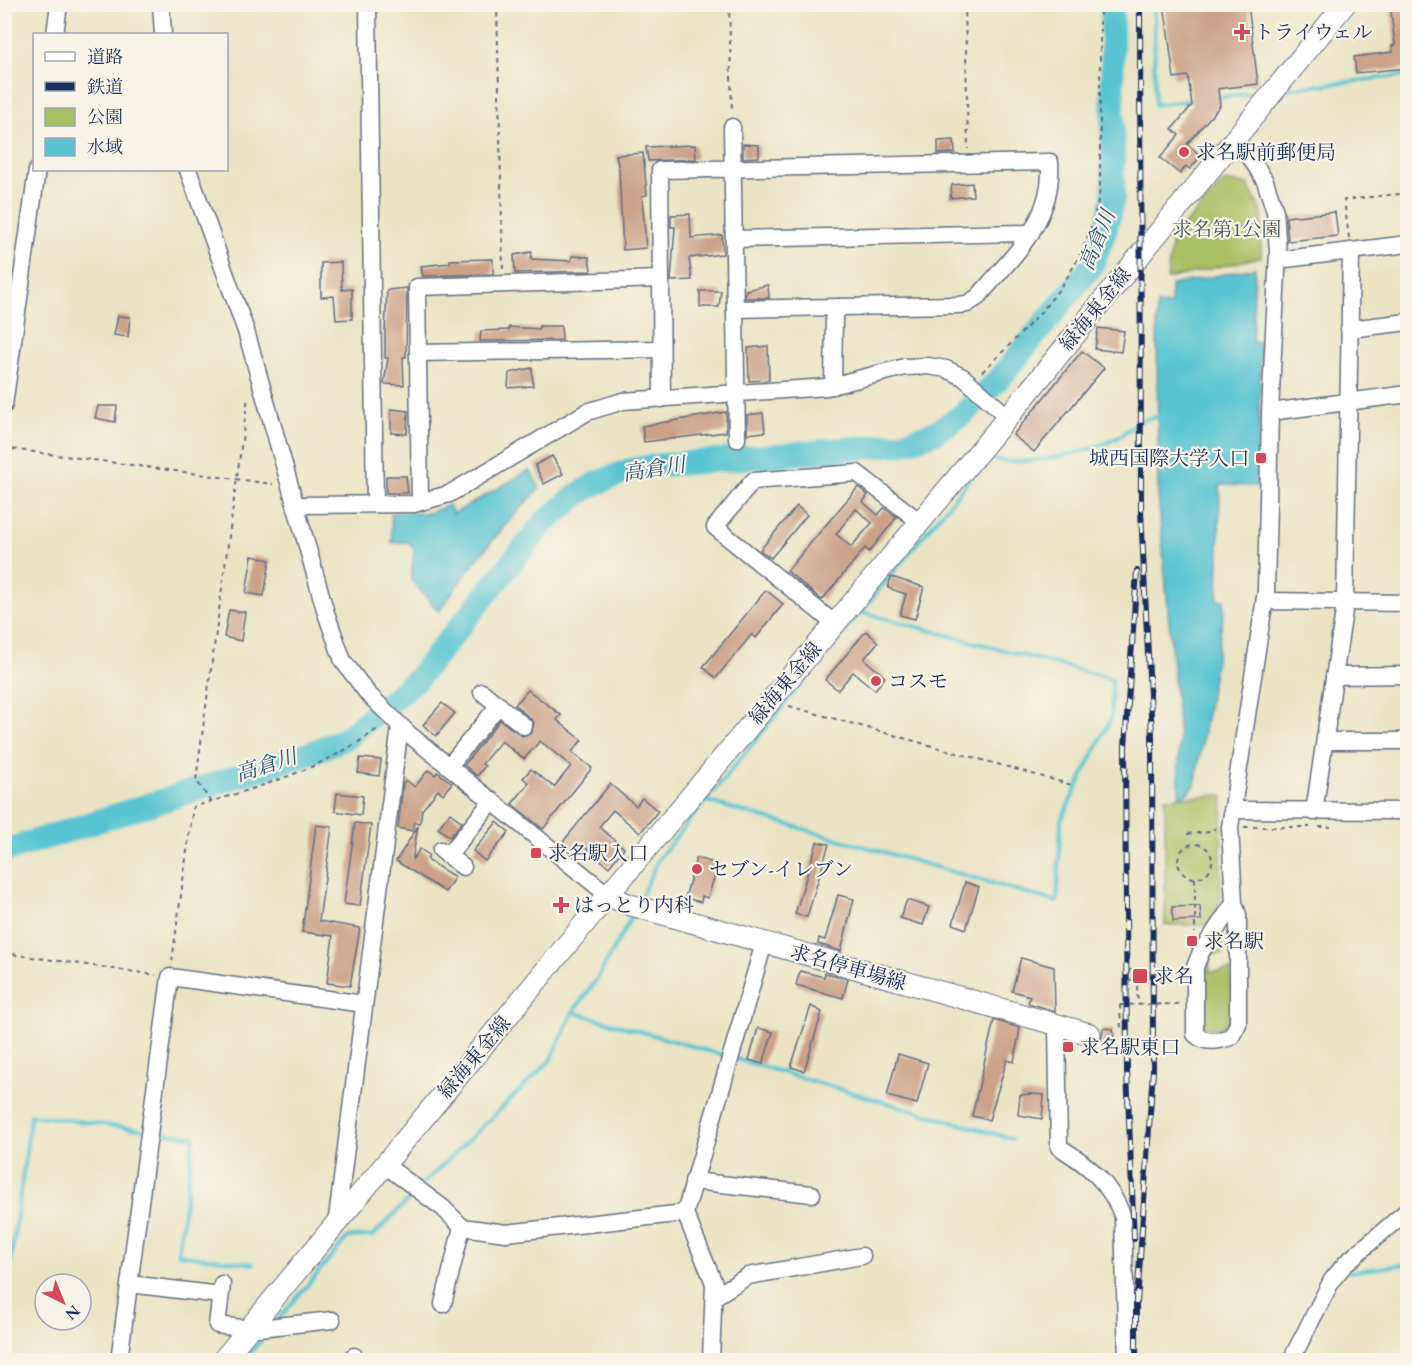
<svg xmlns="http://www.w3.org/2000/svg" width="1412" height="1365" viewBox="0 0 1412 1365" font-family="'EB Garamond','Noto Serif JP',serif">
	<rect width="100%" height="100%" fill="#f7f3e8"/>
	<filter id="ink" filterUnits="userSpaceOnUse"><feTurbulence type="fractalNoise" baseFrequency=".0167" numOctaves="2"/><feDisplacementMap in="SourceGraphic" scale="12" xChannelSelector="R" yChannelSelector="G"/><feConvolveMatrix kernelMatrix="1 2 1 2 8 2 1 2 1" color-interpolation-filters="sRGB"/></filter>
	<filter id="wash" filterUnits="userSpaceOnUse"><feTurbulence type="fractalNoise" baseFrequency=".008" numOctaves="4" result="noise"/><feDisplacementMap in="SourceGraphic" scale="24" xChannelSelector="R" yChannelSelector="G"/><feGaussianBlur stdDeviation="1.35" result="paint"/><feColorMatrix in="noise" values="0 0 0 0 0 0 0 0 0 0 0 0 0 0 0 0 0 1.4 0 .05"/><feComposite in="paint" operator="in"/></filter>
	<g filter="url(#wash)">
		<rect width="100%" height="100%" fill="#eae4c5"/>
		<g fill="#aabe62" stroke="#627660" stroke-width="1.5">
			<path d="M1225 181 1248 185 1262 214 1261 257 1167 279 1172 238Z"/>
			<path d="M1223 795 1220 901 1219 909 1207 925H1165V798Z"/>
			<path d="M1221 941 1223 954H1210V972L1231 970C1231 984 1234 1001 1231 1014 1226 1031 1209 1034 1198 1021L1202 963 1217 942Z"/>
		</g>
		<g fill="#58c4d1" stroke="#3a7a98" stroke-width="1.5">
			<path d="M1255 268 1252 342H1261L1257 486 1220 485 1218 600H1224V611L1195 785 1187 794 1179 796V737L1158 494 1157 304 1171 305V285Z"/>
			<path d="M530 470 540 488C503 526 468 567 439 612L411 580 414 550 409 542 392 543 391 513H428L449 505 453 514Z"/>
		</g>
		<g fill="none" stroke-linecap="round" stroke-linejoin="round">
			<g stroke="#58c4d1" stroke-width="4">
				<path d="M1154 4 1155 105 1194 100"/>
				<path d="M1285 89 1408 75"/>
				<path d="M1214 98 1263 92"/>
				<path d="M706 801 1057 902 1061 820 1111 718 1112 679 861 612"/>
				<path d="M640 899 659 858 987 458C1018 468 1084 454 1113 440 1134 429 1134 417 1162 417"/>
				<path d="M634 912 597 979 573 1012 726 1056"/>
				<path d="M736 1059 1012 1139"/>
				<path d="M153 1131 194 1137 178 1254 253 1264"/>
				<path d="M421 1186 551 1060 573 1012"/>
				<path d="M1349 1272 1408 1264"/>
				<path d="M4 1309 31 1115 145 1130"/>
				<path d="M278 1320 348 1237 373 1236 414 1194"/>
				<path d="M244 1360 267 1333"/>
			</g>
			<path stroke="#58c4d1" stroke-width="24" d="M4 851 308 754 346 738 417 679 543 524 577 495 597 483 629 470 654 466 900 444 934 433 962 415 1001 377 1091 267 1106 229 1113 197 1112 4"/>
		</g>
		<g id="blocks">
			<g fill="#cba188" fill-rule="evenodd">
				<path d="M1164 4H1248L1258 84 1218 89 1220 106 1187 144 1201 156 1190 169 1186 166 1180 174 1160 158 1179 135 1172 129 1192 105 1188 76 1174 78Z"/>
				<path d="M1390 4H1407V68L1356 73 1354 57 1393 52 1392 46 1395 45Z"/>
				<path d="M954 140 955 153 938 154V141Z"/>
				<path d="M743 144 759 145V157L743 158Z"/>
				<path d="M695 145 696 159 648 161 646 147Z"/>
				<path d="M643 153 647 195 642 196 646 248 623 250 619 169 616 155Z"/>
				<path d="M972 183 973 196 950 198 952 185Z"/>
				<path d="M1335 212 1338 236 1288 241 1286 217Z"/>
				<path d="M690 214 691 238 722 235 723 254 689 258 692 280 671 281 675 227H671V215Z"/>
				<path d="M532 252 531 259 571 261 572 256 589 257 591 271 515 273 514 255Z"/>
				<path d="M493 259V274L423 276 421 266 450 263V260Z"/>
				<path d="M341 262 342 290 352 289V319L336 320 334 296 321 297V263Z"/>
				<path d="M768 285 769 298H745L746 290Z"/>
				<path d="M407 288 406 357H403L404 385 384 384 388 358H385V331L387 290Z"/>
				<path d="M700 291H721L719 307H700Z"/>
				<path d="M118 316 130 317 128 337 114 335Z"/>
				<path d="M539 326H561L562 340 480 341 481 331 509 330V327L539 329Z"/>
				<path d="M1098 328 1124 331 1121 352 1095 349Z"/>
				<path d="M768 346 769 380 749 381 748 348Z"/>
				<path d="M1082 351 1104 368 1034 452 1013 435Z"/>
				<path d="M532 368 533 386 508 388 509 373Z"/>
				<path d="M98 406H117L115 422 95 418Z"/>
				<path d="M391 409 408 411 407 434 391 433Z"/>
				<path d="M726 412V432L644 442 642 426Z"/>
				<path d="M763 413 765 432 747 434V415Z"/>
				<path d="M552 456 563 474 544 484 535 465Z"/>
				<path d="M386 476H406L408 493H386Z"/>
				<path d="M858 487 868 495 863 502 878 515 884 508 897 517 869 552 865 548 822 600 787 571ZM856 509 872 523 851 547 836 534Z"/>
				<path d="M797 506 807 515 771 558 760 550Z"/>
				<path d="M252 556 270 560 264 596 246 593Z"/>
				<path d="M891 577 924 587 915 619 900 615 906 594 888 588Z"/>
				<path d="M766 590 783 604 756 638 752 634 716 678 703 667Z"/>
				<path d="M229 610 245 612 241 641 224 637Z"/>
				<path d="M866 631 878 642 864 659 885 677 875 690 853 672 838 690 825 680Z"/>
				<path d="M528 690 561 715 557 720 582 740 572 752 592 768 543 829 512 804 529 783 523 778 531 769 554 787 571 766 540 741 524 759 501 741 482 764 485 766 477 776 464 765 500 720 522 736 532 733 534 722 515 705Z"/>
				<path d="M442 703 455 713 436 736 423 725Z"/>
				<path d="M360 758 381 760 379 776 358 773Z"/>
				<path d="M428 770 435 775 437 772 452 783 443 794 438 790 422 810 420 823 415 822 413 831 398 828 403 783 406 780 415 787Z"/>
				<path d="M610 784 636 806 642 798 658 811 640 833 613 810 599 827 624 848 609 867 584 846 577 854 562 843Z"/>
				<path d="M337 793 363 796 361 815 335 811Z"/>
				<path d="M450 813 462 822 450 837 438 828Z"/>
				<path d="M497 822 509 832 485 861 473 851Z"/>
				<path d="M355 823 371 825 360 906 344 904Z"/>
				<path d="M316 825 332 827 319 921 360 928 350 986 327 983 333 936 302 932Z"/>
				<path d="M418 826 412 860 420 849 429 855 427 858 430 862 455 877 445 892 396 861Z"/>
				<path d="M817 842 829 844 807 917 795 914Z"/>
				<path d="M696 858 718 864 708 898 702 896 701 902 685 898Z"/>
				<path d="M965 882 979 887 966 929 953 924Z"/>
				<path d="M838 895 854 899 841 951 818 944 819 938 825 940Z"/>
				<path d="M907 900 929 907 923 925 900 918Z"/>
				<path d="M1200 906 1201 920 1173 921 1172 907Z"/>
				<path d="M1021 958 1054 967 1055 1011 1028 1003 1030 996 1012 991Z"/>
				<rect x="1129" y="970" width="12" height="10"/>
				<path d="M800 971 824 977 825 973 848 979 843 998 796 985Z"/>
				<path d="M811 1006 822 1012 804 1071 791 1067Z"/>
				<path d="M994 1020 1020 1028 1014 1062 1007 1060 989 1120 972 1116Z"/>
				<path d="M758 1028 773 1032 763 1064 749 1060Z"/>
				<path d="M1103 1028 1113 1029 1115 1044 1101 1042Z"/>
				<path d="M898 1054 928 1063 917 1104 887 1096Z"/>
				<path d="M1031 1094 1044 1095 1042 1119 1018 1115 1020 1095Z"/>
			</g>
		</g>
	</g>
	<g filter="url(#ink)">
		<use href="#blocks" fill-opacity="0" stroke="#636e82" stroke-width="1.5"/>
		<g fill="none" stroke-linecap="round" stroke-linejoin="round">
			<g stroke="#636e82" stroke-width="19">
				<g id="minor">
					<path d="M161 4 163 34"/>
					<path d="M368 4 375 503"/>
					<path d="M55 34 59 4"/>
					<path d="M732 127 737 439"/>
					<path d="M1233 140 1252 160 1265 181 1275 211 1278 252 1270 412 1266 591 1230 827 1234 903 1238 915V1024L1231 1037C1218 1041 1205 1044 1195 1034V967L1201 952 1234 903"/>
					<path d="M188 170 246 331 326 613 343 661 368 694 410 735 608 895"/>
					<path d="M734 239 1031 233"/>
					<path d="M1278 260 1408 244"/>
					<path d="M735 309 840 307"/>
					<path d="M1349 329 1408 322"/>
					<path d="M418 353 661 349"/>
					<path d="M662 399 660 170 1050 162C1054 221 1013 255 978 297L967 304 958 305 840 307 834 316 833 386"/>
					<path d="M4 405 37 170"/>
					<path d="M1270 412 1408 394"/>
					<path d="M420 502 417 287 661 279"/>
					<path d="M297 505 414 504 449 494 587 412 623 401 827 387 905 367 928 366 946 369 963 377 1008 417"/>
					<path d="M1265 601 1408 603"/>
					<path d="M835 624 715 527 753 481 857 473 920 522"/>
					<path d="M1334 676 1408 675"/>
					<path d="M482 692 524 726"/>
					<path d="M1325 741H1408"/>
					<path d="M449 766 499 705"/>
					<path d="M1232 810 1408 811"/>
					<path d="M1314 812 1345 604 1351 251"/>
					<path d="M441 850 463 867"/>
					<path d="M448 856 492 801"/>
					<path d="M1057 1026 1059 1147C1089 1165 1110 1183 1123 1217L1127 1360"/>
					<path d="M385 1165 443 1208 462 1227 506 1233 685 1213"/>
					<path d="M693 1181 812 1194"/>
					<path d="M336 1226 400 726"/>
					<path d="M130 1284 220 1295"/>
					<path d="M222 1284 217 1325 250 1329 332 1320"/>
					<path d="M714 1297 748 1276 862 1256"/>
					<path d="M443 1304 462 1227"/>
					<path d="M354 1356V1360"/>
					<path d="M119 1360 170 977 364 1004"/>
					<path d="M711 1360 714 1283 685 1213 764 943"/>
					<path d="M1291 1360 1332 1280 1346 1263 1408 1210"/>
				</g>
			</g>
			<g stroke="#636e82" stroke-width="23">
				<g id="major">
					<path d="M608 895 627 904 1090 1034"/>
					<path d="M223 1360 608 895 1008 417 1345 4"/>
				</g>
			</g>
			<g stroke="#636e82" stroke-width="2" stroke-dasharray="4.5 4.5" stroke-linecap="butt">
				<path d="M497 4 503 269"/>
				<path d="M729 4 732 112"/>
				<path d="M965 4 968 149"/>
				<path d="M1349 238 1344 200 1408 193"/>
				<path d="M982 372C1040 315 1086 274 1100 190V4"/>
				<path d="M4 448 273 484"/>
				<path d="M789 706 1072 785"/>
				<path d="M211 802 196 780 248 396"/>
				<path d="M1244 827H1310"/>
				<path d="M1319 827H1331"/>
				<path d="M1187 834 1210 832 1215 828"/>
				<circle cx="1195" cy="861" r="17"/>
				<path d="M1195 878V933"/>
				<path d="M4 953 156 975"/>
				<path d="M172 961 193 807C259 787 325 769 380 727"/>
				<path d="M1137 986 1138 1005"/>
				<path d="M1120 1005 1121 1031"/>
			</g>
			<use href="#minor" stroke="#fff" stroke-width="16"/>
			<use href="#major" stroke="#fff" stroke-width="21"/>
			<g stroke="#1b2f5e" stroke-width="6">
				<g id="rail">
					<path d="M1134 1239 1127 1071 1125 747 1137 571"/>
					<path d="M1136 1293V1360"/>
					<path d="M1137 1302 1153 1070 1152 736 1141 511 1140 4"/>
				</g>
			</g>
			<use href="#rail" stroke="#f7f3e8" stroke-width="4" stroke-dasharray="11" stroke-linecap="butt"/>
			<path stroke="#636e82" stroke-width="2" stroke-dasharray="4.5 4.5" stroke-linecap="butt" d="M1120 1005 1181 1004"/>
		</g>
	</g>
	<g fill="#d1495b" stroke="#f7f3e8" stroke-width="2">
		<path d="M1239 23h6v6h6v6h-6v6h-6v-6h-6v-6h6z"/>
		<circle cx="1184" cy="152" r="6"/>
		<rect x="1255" y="452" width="12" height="12" rx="3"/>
		<circle cx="876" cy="681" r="6"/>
		<rect x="530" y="847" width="12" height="12" rx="3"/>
		<circle cx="697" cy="869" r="6"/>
		<path d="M558 896h6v6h6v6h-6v6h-6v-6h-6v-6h6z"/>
		<rect x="1186" y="935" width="12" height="12" rx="3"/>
		<rect x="1132" y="968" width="16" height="16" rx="3"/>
		<rect x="1062" y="1041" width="12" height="12" rx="3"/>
	</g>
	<g text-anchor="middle" stroke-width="4.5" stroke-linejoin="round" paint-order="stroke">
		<g font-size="20" fill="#1b2f5e" stroke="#f7f3e8" text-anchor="start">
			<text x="1254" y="39">トライウェル</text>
			<text x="1196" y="159">求名駅前郵便局</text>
			<text x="1249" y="465" text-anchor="end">城西国際大学入口</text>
			<text x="888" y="688">コスモ</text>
			<text x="548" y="860">求名駅入口</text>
			<text x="709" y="876">セブン-イレブン</text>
			<text x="574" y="912">はっとり内科</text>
			<text x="1204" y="948">求名駅</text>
			<text x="1154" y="983">求名</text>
			<text x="1080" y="1054">求名駅東口</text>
		</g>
		<g font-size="20" fill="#465a5f" stroke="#f7f3e8">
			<text x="1227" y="236">求名第1公園</text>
		</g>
		<g font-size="20" fill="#1b2f5e" stroke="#f7f3e8">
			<text transform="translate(1095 309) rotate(-51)" y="7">緑海東金線</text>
			<text transform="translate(785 683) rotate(-50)" y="7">緑海東金線</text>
			<text transform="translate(848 967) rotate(16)" y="7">求名停車場線</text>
			<text transform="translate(474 1057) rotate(-50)" y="7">緑海東金線</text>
		</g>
		<g font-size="21" font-style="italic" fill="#2a547b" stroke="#f7f3e8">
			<text transform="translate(1097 240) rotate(-68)" y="7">高倉川</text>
			<text transform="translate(654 469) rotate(-9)" y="7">高倉川</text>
			<text transform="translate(266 765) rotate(-18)" y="7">高倉川</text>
		</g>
	</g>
	<rect width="1412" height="1365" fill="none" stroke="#f7f3e8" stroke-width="24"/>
	<rect x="33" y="33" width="195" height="138" fill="#f7f3e8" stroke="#9fa5b1" stroke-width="1.5"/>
	<rect x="45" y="52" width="30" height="9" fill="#ffffff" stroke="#9fa5b1" stroke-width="1.5"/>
	<text x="87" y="63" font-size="18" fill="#1b2f5e">道路</text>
	<rect x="45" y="82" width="30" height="9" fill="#1b2f5e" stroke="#9fa5b1" stroke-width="1.5"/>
	<text x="87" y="93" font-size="18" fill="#1b2f5e">鉄道</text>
	<rect x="45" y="108" width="30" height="18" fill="#aabe62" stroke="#9fa5b1" stroke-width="1.5"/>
	<text x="87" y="123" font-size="18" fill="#1b2f5e">公園</text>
	<rect x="45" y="138" width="30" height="18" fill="#58c4d1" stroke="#9fa5b1" stroke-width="1.5"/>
	<text x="87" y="153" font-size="18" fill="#1b2f5e">水域</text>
	<g transform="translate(63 1302) rotate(137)"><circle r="28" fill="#f7f3e8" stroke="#9fa5b1" stroke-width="1.5"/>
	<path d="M0-4.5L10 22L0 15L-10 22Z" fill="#d1495b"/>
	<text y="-9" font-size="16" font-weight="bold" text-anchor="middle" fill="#1b2f5e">N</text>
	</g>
</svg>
